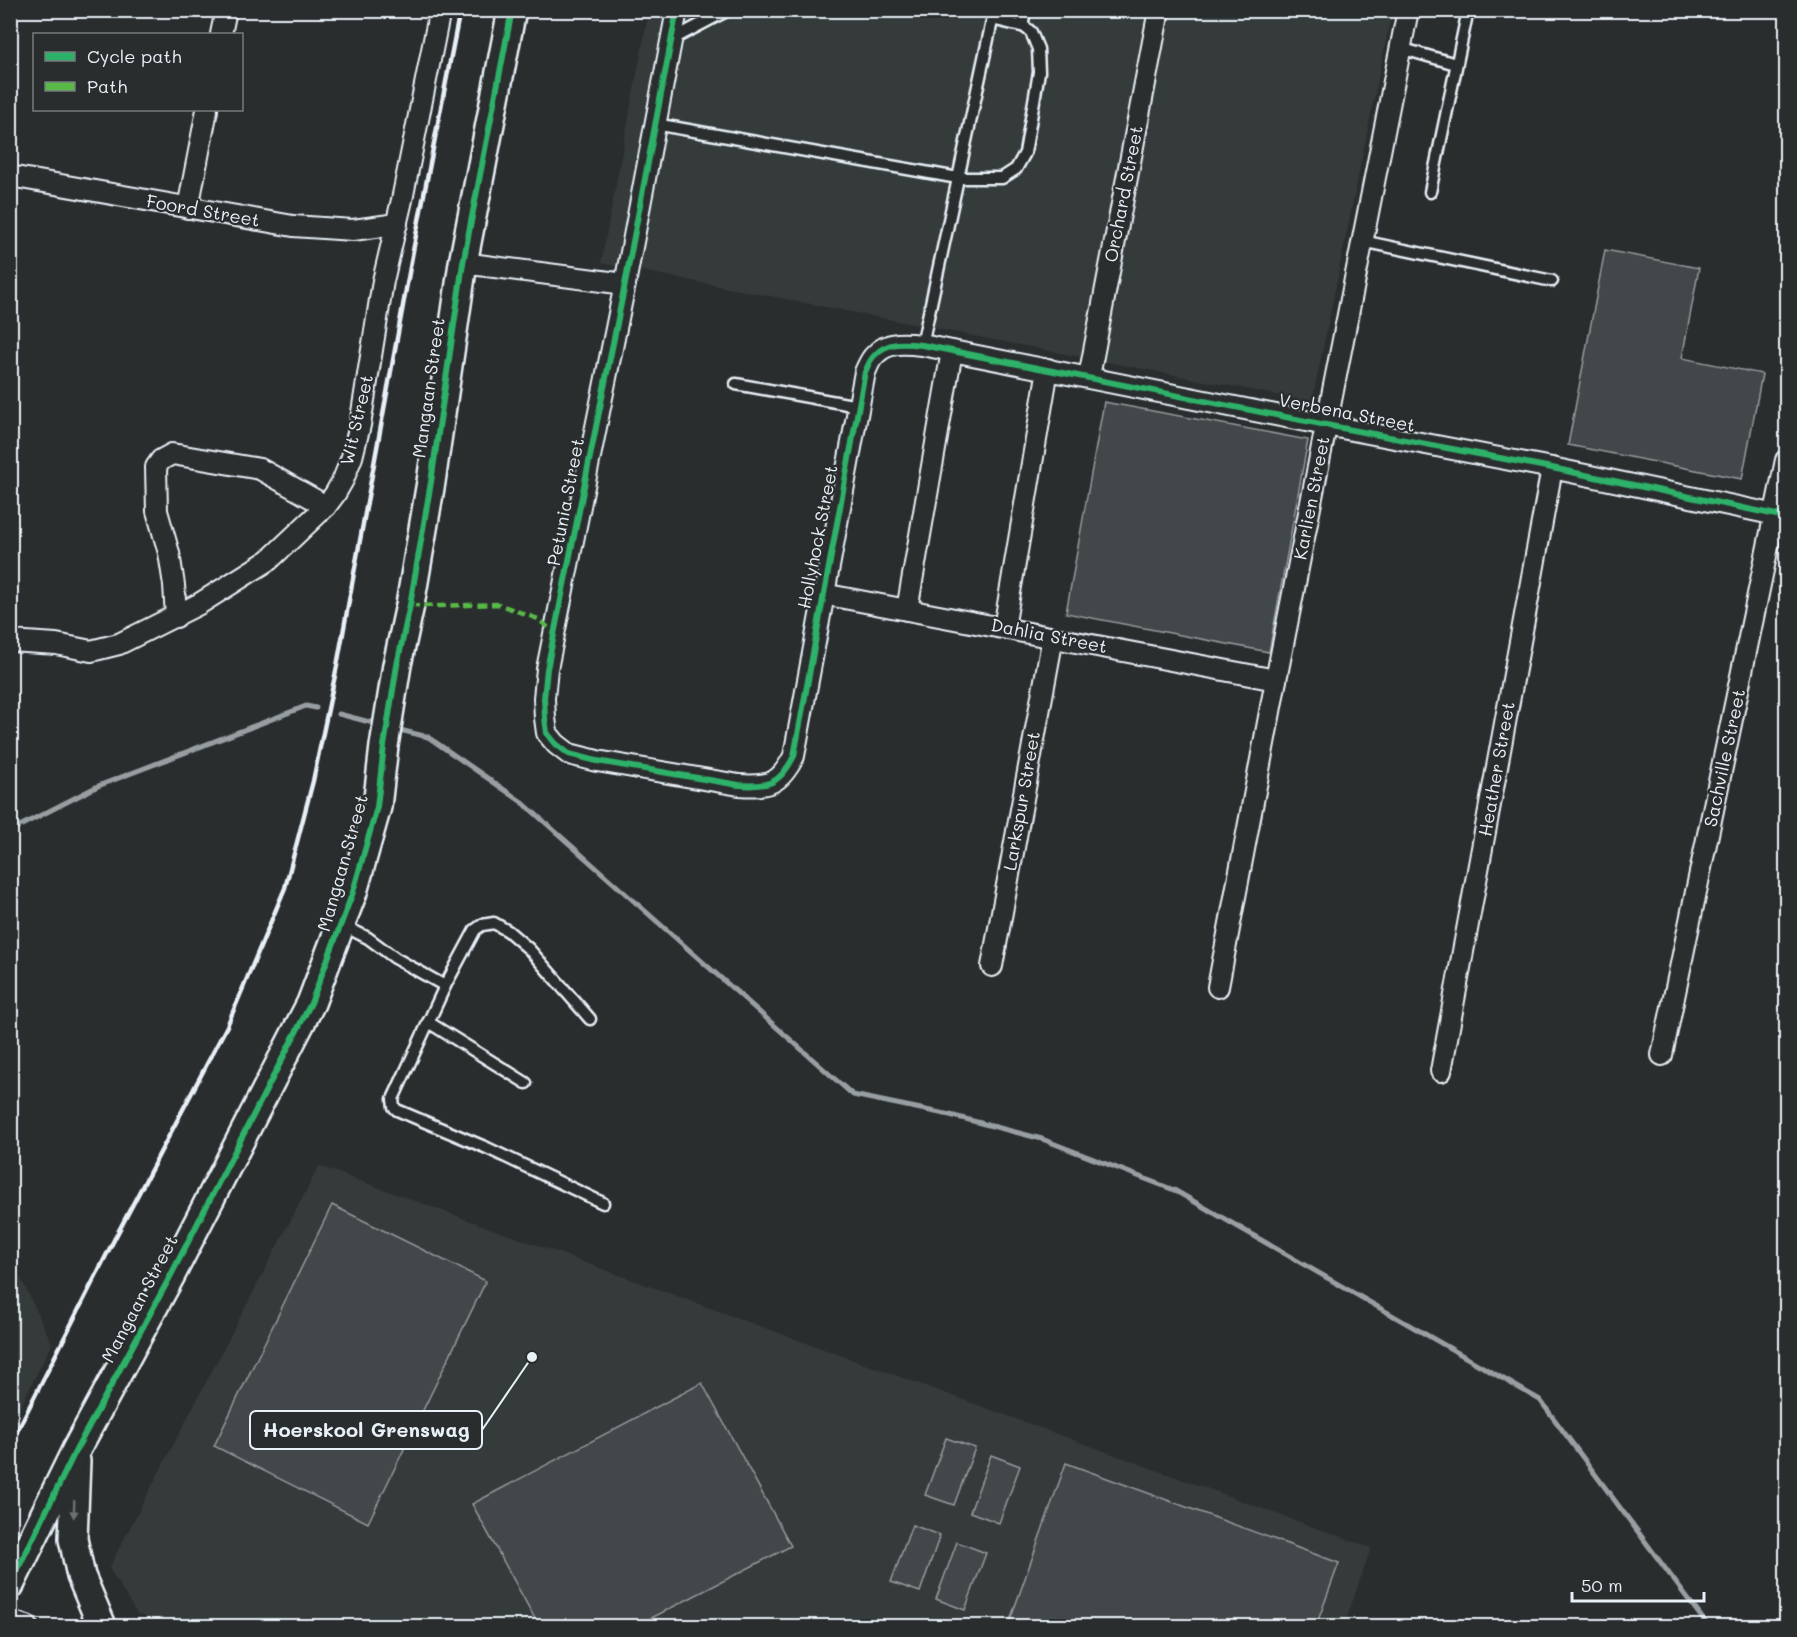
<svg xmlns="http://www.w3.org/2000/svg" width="1797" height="1637" viewBox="0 0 1797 1637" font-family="Mali,sans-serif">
	<rect width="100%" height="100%" fill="#2a2d2e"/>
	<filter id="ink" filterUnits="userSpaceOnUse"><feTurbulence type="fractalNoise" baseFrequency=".0167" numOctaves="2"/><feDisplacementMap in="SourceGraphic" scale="12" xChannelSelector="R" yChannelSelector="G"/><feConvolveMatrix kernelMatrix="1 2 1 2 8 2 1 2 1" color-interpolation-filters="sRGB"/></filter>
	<g filter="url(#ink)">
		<g fill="#363a3b">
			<path d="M649 11H1392L1312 402 601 263Z"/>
			<path d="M319 1166 1371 1548 1344 1626H170L137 1614 109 1568Z"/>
			<path d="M11 1257 52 1344 11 1425Z"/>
		</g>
		<g fill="#424648" stroke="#959ca0" stroke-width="1.5">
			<path d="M1605 250 1699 268 1682 358 1762 374 1742 479 1568 445Z"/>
			<path d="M1104 402 1308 440 1269 652 1066 613Z"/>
			<path d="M332 1205 486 1281 368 1523 214 1446Z"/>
			<path d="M702 1383 791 1546 636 1626H539L472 1504Z"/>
			<path d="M946 1438 975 1448 954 1505 925 1495Z"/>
			<path d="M991 1455 1020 1466 999 1523 970 1512Z"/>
			<path d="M1066 1463 1339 1563 1316 1626H1008Z"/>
			<path d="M912 1525 940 1535 920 1592 891 1582Z"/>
			<path d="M957 1542 986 1553 965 1610 936 1599Z"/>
		</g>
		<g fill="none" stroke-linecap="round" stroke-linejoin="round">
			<g stroke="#989fa3" stroke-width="5">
				<path d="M339 714 381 725"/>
				<path d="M396 729 428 737 522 802 853 1095 950 1115 1042 1139 1174 1190 1540 1400 1708 1626"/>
				<path d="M10 831 98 786 306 706 316 708"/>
			</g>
			<g stroke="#e8f1f8" stroke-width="15">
				<g id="lane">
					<path d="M671 40 728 10"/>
					<path d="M1400 48 1456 64"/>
					<path d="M655 124 958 178H1002L1016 169 1025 153 1039 72 1038 49 1031 32 1022 25"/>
					<path d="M1430 192 1468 10"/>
					<path d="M1362 241 1552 281"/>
					<path d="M922 345 992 21 996 20 1021 26 1023 22 1025 10"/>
					<path d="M736 384 858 406"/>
					<path d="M342 925 368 938 395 958 445 986"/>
					<path d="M590 1019 529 949 508 931 494 923 482 925 475 930 445 986 393 1099 394 1107 397 1110 487 1148 603 1203"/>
					<path d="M428 1022 526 1083"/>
				</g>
			</g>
			<g stroke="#e8f1f8" stroke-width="24">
				<g id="street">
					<path d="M677 10 625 284 547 669 544 698 545 718 547 733 556 744 569 754 597 761 739 785C769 787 780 784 794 756L865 372C868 366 870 359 875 355 887 341 906 343 922 345L1326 425 1552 468 1786 517"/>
					<path d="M221 34 226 10"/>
					<path d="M10 176 293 226 353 230 397 224"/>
					<path d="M188 208 207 110"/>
					<path d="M463 263 625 284"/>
					<path d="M1089 377 1159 10"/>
					<path d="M823 594 1276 680"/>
					<path d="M907 610 952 351"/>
					<path d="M176 617 174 585 169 553 157 511 156 467 161 460 172 454 260 469 326 506"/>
					<path d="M1004 628 1048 369"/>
					<path d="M10 641 56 644 91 651 119 644 199 604 269 560 326 506 335 494 343 480 352 457 360 425 383 281 402 200 440 10"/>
					<path d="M992 966 1053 637"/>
					<path d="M1218 987 1276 680 1408 10"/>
					<path d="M1662 1055 1786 460"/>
					<path d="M1441 1071 1552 468"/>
					<path d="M10 1621 27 1626"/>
				</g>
			</g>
			<g stroke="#e8f1f8" stroke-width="32">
				<g id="secondary">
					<path d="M76 1461 73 1539 81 1576 102 1626"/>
					<path d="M10 1585 76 1450 171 1275 311 1003 353 892 377 807 384 746 397 665 410 605 431 482 463 263 512 10"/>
				</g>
			</g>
			<use href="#lane" stroke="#2a2d2e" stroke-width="10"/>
			<use href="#street" stroke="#2a2d2e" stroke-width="20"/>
			<use href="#secondary" stroke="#2a2d2e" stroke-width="27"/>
			<path stroke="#e8f1f8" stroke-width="4.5" d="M10 1445 115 1238 227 1026 285 888 313 781 337 666 413 251 460 10"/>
			<path stroke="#58b947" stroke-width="4.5" stroke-dasharray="9 4.5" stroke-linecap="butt" d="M410 605 439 606 498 604 538 619 555 633"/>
			<g stroke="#2a2d2e" stroke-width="10">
				<g id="cycleway">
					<path d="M677 10 625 284 547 669 544 698 545 718 547 733 556 744 569 754 597 761 739 785C769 787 780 784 794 756L865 372C868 366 870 359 875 355 887 341 906 343 922 345L1326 425 1552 468 1786 517"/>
					<path d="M10 1585 76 1450 171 1275 311 1003 353 892 377 807 384 746 397 665 410 605 431 482 463 263 512 10"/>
				</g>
			</g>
			<use href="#cycleway" stroke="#2db169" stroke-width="6"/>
		</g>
		<defs><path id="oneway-solid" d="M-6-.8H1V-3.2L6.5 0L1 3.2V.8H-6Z" transform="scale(1.5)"/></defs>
		<use fill="#6c7275" href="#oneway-solid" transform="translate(74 1509) rotate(92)"/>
	</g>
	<g text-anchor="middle" stroke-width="4.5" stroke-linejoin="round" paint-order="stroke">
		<g font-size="18" fill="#e8f1f8" stroke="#2a2d2e">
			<text transform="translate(1124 194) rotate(-79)" y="6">Orchard Street</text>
			<text transform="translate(203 211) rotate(10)" y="6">Foord Street</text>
			<text transform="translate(429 388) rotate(-82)" y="6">Mangaan Street</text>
			<text transform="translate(1347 413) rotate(11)" y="6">Verbena Street</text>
			<text transform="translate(357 420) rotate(-77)" y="6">Wit Street</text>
			<text transform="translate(1312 498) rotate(-79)" y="6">Karlien Street</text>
			<text transform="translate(566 502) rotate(-79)" y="6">Petunia Street</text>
			<text transform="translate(818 537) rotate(-79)" y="6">Hollyhock Street</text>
			<text transform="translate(1049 636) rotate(11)" y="6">Dahlia Street</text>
			<text transform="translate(1725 758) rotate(-78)" y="6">Sachville Street</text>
			<text transform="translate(1497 769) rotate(-80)" y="6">Heather Street</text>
			<text transform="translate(1022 801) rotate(-80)" y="6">Larkspur Street</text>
			<text transform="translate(343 863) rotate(-74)" y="6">Mangaan Street</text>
			<text transform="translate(140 1299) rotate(-62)" y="6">Mangaan Street</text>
		</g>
	</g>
	<path fill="none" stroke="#e8f1f8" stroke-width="2" d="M532 1357L482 1430"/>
	<circle fill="#e8f1f8" stroke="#2a2d2e" stroke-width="2" cx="532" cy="1357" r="6"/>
	<rect fill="#2a2d2e" stroke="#e8f1f8" stroke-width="2" x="250" y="1411" width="232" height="38" rx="6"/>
	<g font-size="20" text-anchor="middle" font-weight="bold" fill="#e8f1f8">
		<text x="366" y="1437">Hoerskool Grenswag</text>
	</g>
	<rect width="1797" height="1637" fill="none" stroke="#2a2d2e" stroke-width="36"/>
	<rect x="18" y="18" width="1761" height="1601" fill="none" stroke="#e8f1f8" stroke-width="2" filter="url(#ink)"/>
	<rect x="33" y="33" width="210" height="78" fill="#2a2d2e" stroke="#767b7f" stroke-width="1.5"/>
	<rect x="45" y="52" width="30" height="9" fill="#2db169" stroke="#767b7f" stroke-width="1.5"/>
	<text x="87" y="63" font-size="18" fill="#e8f1f8">Cycle path</text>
	<rect x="45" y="82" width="30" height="9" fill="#58b947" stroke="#767b7f" stroke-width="1.5"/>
	<text x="87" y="93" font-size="18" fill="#e8f1f8">Path</text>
	<path d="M1572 1592v9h132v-9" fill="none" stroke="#e8f1f8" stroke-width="3"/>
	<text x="1581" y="1592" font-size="18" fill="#e8f1f8" stroke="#2a2d2e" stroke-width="4.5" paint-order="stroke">50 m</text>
</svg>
